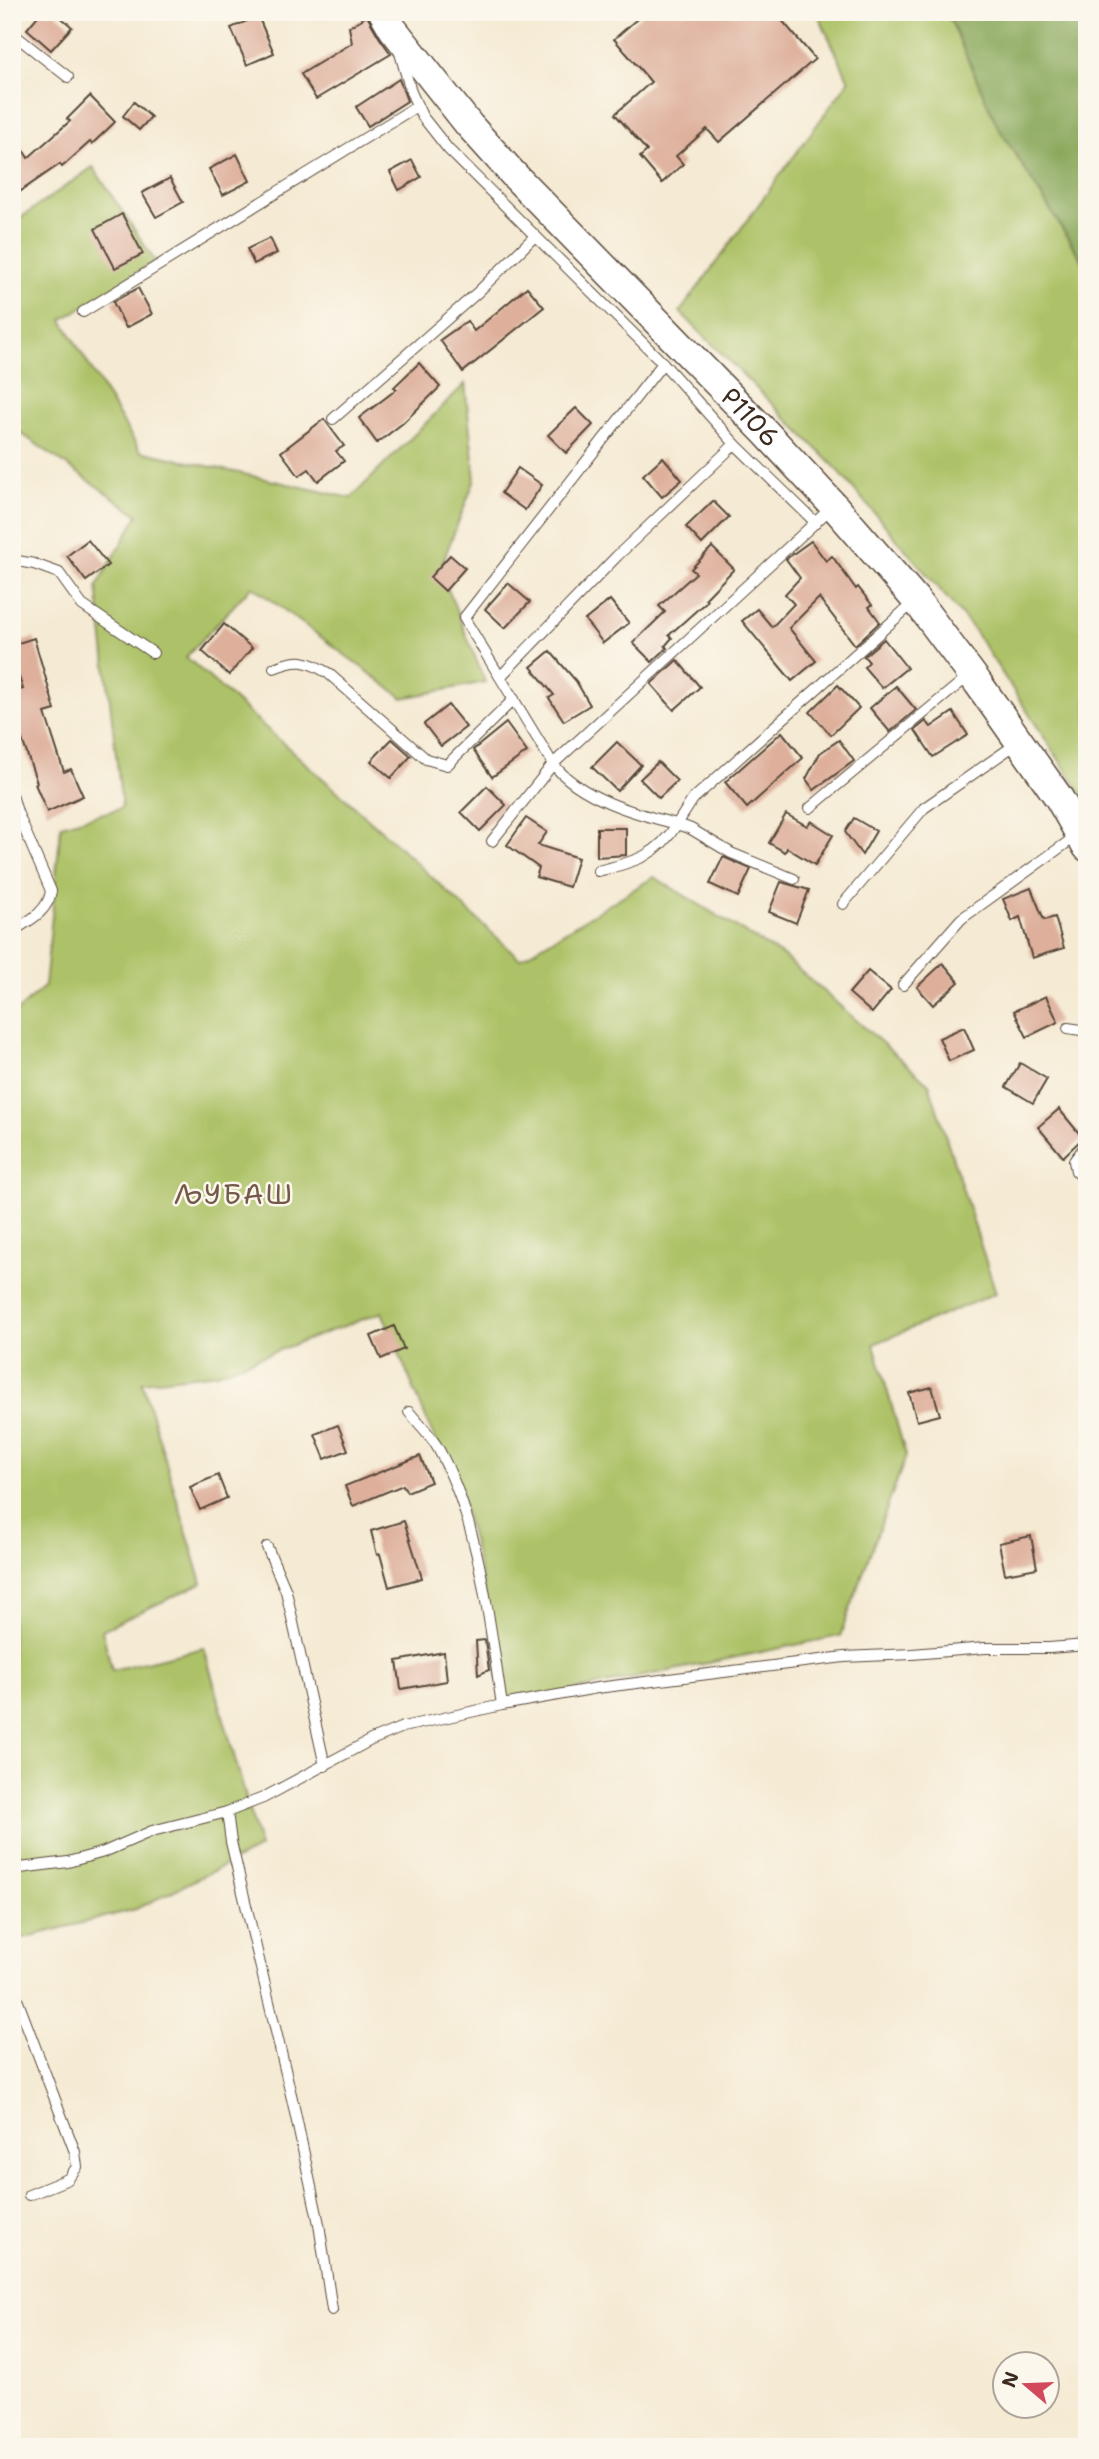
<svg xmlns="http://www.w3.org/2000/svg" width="1099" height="2459" viewBox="0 0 1099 2459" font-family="'Shantell Sans',sans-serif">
	<rect width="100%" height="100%" fill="#fbf7ec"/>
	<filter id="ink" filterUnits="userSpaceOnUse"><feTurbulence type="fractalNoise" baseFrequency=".0143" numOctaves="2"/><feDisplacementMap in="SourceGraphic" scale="14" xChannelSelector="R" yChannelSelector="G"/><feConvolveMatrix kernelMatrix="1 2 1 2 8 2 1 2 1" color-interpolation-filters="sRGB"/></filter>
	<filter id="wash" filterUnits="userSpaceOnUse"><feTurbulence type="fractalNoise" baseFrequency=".00686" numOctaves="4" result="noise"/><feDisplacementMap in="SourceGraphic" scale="28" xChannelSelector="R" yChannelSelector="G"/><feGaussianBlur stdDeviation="1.57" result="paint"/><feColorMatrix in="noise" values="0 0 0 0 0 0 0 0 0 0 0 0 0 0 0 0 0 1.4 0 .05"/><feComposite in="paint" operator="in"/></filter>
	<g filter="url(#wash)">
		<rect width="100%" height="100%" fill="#f5ead3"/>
		<g fill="#adc267" stroke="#747642" stroke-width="2">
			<path d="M817 12H947L997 125 1087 268V802L971 626 835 467 680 312 849 81Z"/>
			<path d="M93 167 155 261 62 320 140 451 351 498 465 384 475 479 440 569 485 682 403 698 252 586 186 657 383 832 520 959 654 877 783 956 929 1084 996 1293 874 1344 906 1456 840 1636 502 1705 484 1589 460 1492 438 1447 382 1312 217 1373 142 1382 202 1583 102 1630 112 1670 204 1648 260 1848 136 1909 12 1941V1016L45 986 61 825 122 808 97 586 138 515 12 427V224Z"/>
		</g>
		<path fill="#8aa85c" stroke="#62693d" stroke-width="2" d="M947 12H1087V268L997 125Z"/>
		<g id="blocks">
			<g fill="#deb09c">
				<path d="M41 12H55L72 27 51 50 27 29Z"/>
				<path d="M645 12H775L815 59 719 142 707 129 676 156 683 164 662 183 640 157 647 151 615 114 651 82 614 39Z"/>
				<path d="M258 16 274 53 247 65 231 28Z"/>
				<path d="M367 16 379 37 391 54 316 99 301 74 352 43 349 27Z"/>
				<path d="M399 79 407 101 368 126 356 107Z"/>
				<path d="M90 96 115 122 92 144 90 142 62 167 60 164 18 193 12 184V154L22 148 28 158 70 121 67 119Z"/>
				<path d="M134 102 151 117 139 130 123 116Z"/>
				<path d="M237 154 250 181 223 195 209 169Z"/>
				<path d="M412 160 421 177 399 190 390 172Z"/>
				<path d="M170 178 183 202 156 217 142 193Z"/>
				<path d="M122 214 143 254 115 268 95 229Z"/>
				<path d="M270 238 277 253 254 264 247 249Z"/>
				<path d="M527 287 544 307 463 372 440 340 467 321 474 331Z"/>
				<path d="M138 288 152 314 126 328 113 302Z"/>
				<path d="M419 363 440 387 403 423 377 443 359 418 397 389 394 387Z"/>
				<path d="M576 408 593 425 566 453 548 435Z"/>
				<path d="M324 419 344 446 336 451 344 461 318 481 309 469 299 476 281 452Z"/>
				<path d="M663 457 682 480 662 497 643 475Z"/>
				<path d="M518 468 542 485 525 510 501 493Z"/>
				<path d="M713 501 729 517 702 544 686 527Z"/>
				<path d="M88 540 108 565 86 581 67 556Z"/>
				<path d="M811 541 826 561 832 556 856 589 858 587 872 605 869 607 880 622 855 645 819 598 789 628 816 661 792 681 742 621 757 609 772 627 794 604 785 594 800 578 786 559Z"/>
				<path d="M712 547 734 569 705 599 707 601 669 635 672 638 665 646 667 648 652 662 633 643 665 612 659 606 696 573 691 569Z"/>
				<path d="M450 555 465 568 445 591 430 577Z"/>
				<path d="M508 583 530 602 505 628 485 609Z"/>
				<path d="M610 600 629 623 603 643 585 620Z"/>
				<path d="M224 624 252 648 229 675 202 651Z"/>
				<path d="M34 638 55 710 45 713 64 772 71 769 83 796 47 812 35 784 37 783 12 710V692L23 689 12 656V645Z"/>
				<path d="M884 639 907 668 882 688 864 667 869 662 864 656Z"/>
				<path d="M550 651 576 681 590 705 564 721 549 698 554 695 531 667Z"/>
				<path d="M677 660 700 687 674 710 651 684Z"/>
				<path d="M838 685 859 708 831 735 810 712Z"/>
				<path d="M896 686 916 710 890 732 870 708Z"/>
				<path d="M448 705 466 727 441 746 424 724Z"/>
				<path d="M953 712 968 735 933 757 915 730 926 721 931 727Z"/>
				<path d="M506 723 527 752 492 777 473 750Z"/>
				<path d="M782 732 803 758 747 808 725 782Z"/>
				<path d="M392 739 411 756 391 778 371 761Z"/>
				<path d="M839 740 854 761 814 790 806 779 820 753Z"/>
				<path d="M617 742 641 765 617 791 592 767Z"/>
				<path d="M658 762 677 781 659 798 640 779Z"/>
				<path d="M487 786 506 805 480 831 461 812Z"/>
				<path d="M786 814 807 826 811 821 833 835 815 865 787 848 785 852 769 843Z"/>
				<path d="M526 818 547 832 538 845 578 858 569 887 536 877 539 868 507 845Z"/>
				<path d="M854 818 876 831 862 855 845 832Z"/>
				<path d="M597 828H626V855L597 857Z"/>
				<path d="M723 857 751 869 738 897 710 884Z"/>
				<path d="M781 882 809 890 796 923 769 912Z"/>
				<path d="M1031 888 1044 920 1055 917 1064 948 1032 958 1020 917 1012 921 1003 899Z"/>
				<path d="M943 963 959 982 933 1005 917 987Z"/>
				<path d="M868 971 891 990 872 1013 849 993Z"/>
				<path d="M1046 996 1058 1022 1027 1037 1014 1011Z"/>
				<path d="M964 1027 974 1050 949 1061 939 1038Z"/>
				<path d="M1020 1063 1047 1079 1033 1103 1006 1087Z"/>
				<path d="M1059 1109 1083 1138 1063 1157 1038 1127Z"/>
				<path d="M394 1326 404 1349 381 1359 371 1336Z"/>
				<path d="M932 1387 940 1415 917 1421 909 1393Z"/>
				<path d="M338 1425 348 1450 325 1459 315 1434Z"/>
				<path d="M420 1456 431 1482 407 1492 403 1485 353 1506 345 1486Z"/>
				<path d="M218 1475 227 1498 200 1510 190 1487Z"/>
				<path d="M404 1521 422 1578 389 1587 380 1554 377 1555 371 1531Z"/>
				<path d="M1031 1536 1037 1568 1005 1574 999 1543Z"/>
				<path d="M485 1640 489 1670 478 1675 476 1641Z"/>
				<path d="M444 1652 447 1681 401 1689 397 1661Z"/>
			</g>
		</g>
	</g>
	<g filter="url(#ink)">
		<use href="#blocks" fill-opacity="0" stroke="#574739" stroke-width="2"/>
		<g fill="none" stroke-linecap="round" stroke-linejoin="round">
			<g stroke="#574739" stroke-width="12">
				<g id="service">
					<path d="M12 33 68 77"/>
					<path d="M400 53 411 92 422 116 448 149 663 363 735 444 816 523"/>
					<path d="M83 312 417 106"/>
					<path d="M663 363 464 618 553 764C580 798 636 814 677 824L693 799 913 603"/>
					<path d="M333 419 478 292 535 236"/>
					<path d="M12 560 34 564 59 573 82 605 153 653"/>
					<path d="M274 668C298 658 306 660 328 673L426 759 447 765 514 699"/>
					<path d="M501 676 617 556 735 444"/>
					<path d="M12 795 17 812 51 891C48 912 29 921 12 931"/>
					<path d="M810 808 971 674"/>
					<path d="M492 841 553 764 831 508"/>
					<path d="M598 871C633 862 657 857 677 824L691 829 731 853 794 879"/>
					<path d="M843 904 924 808 1019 742"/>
					<path d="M903 985 961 919 1079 834"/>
					<path d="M1068 1028 1087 1031"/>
					<path d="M1087 1144 1074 1161 1076 1171 1087 1181"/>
					<path d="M409 1412C419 1424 432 1436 439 1450 480 1525 489 1621 502 1705"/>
					<path d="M267 1547 286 1591 325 1766"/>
					<path d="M227 1812 231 1842 293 2103 319 2224 332 2310"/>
					<path d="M12 1869 68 1862 104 1852 152 1831 227 1812 263 1798 371 1740 403 1727 502 1705 597 1688 844 1657 912 1654 985 1648H1049L1087 1645"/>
					<path d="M12 1986 75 2152 77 2167 68 2179 29 2195"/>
				</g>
			</g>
			<g stroke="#574739" stroke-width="31">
				<g id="secondary">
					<path id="s1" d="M383 12 393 29 469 125 514 175 765 432 834 506 916 600 978 683 1059 798 1087 847"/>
				</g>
			</g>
			<use href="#service" stroke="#fff" stroke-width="10"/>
			<use href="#secondary" stroke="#fff" stroke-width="28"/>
		</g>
	</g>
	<g text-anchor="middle" stroke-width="5" stroke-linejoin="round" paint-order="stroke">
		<g font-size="26" fill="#3b2a1e" stroke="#fbf7ec">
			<text dy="9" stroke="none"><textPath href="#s1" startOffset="548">P1106</textPath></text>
		</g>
		<g font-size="28" letter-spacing="2" fill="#74594a" stroke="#fbf7ec">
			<text x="234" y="1204">ЉУБАШ</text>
		</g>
	</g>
	<rect width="1099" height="2459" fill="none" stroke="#fbf7ec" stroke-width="42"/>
	<g transform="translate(1026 2385) rotate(289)"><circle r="33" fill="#fbf7ec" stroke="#aea59a" stroke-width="2"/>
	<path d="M0-5L12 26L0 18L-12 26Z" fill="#d1495b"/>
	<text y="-10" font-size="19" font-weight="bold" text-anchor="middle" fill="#3b2a1e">N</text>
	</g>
</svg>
